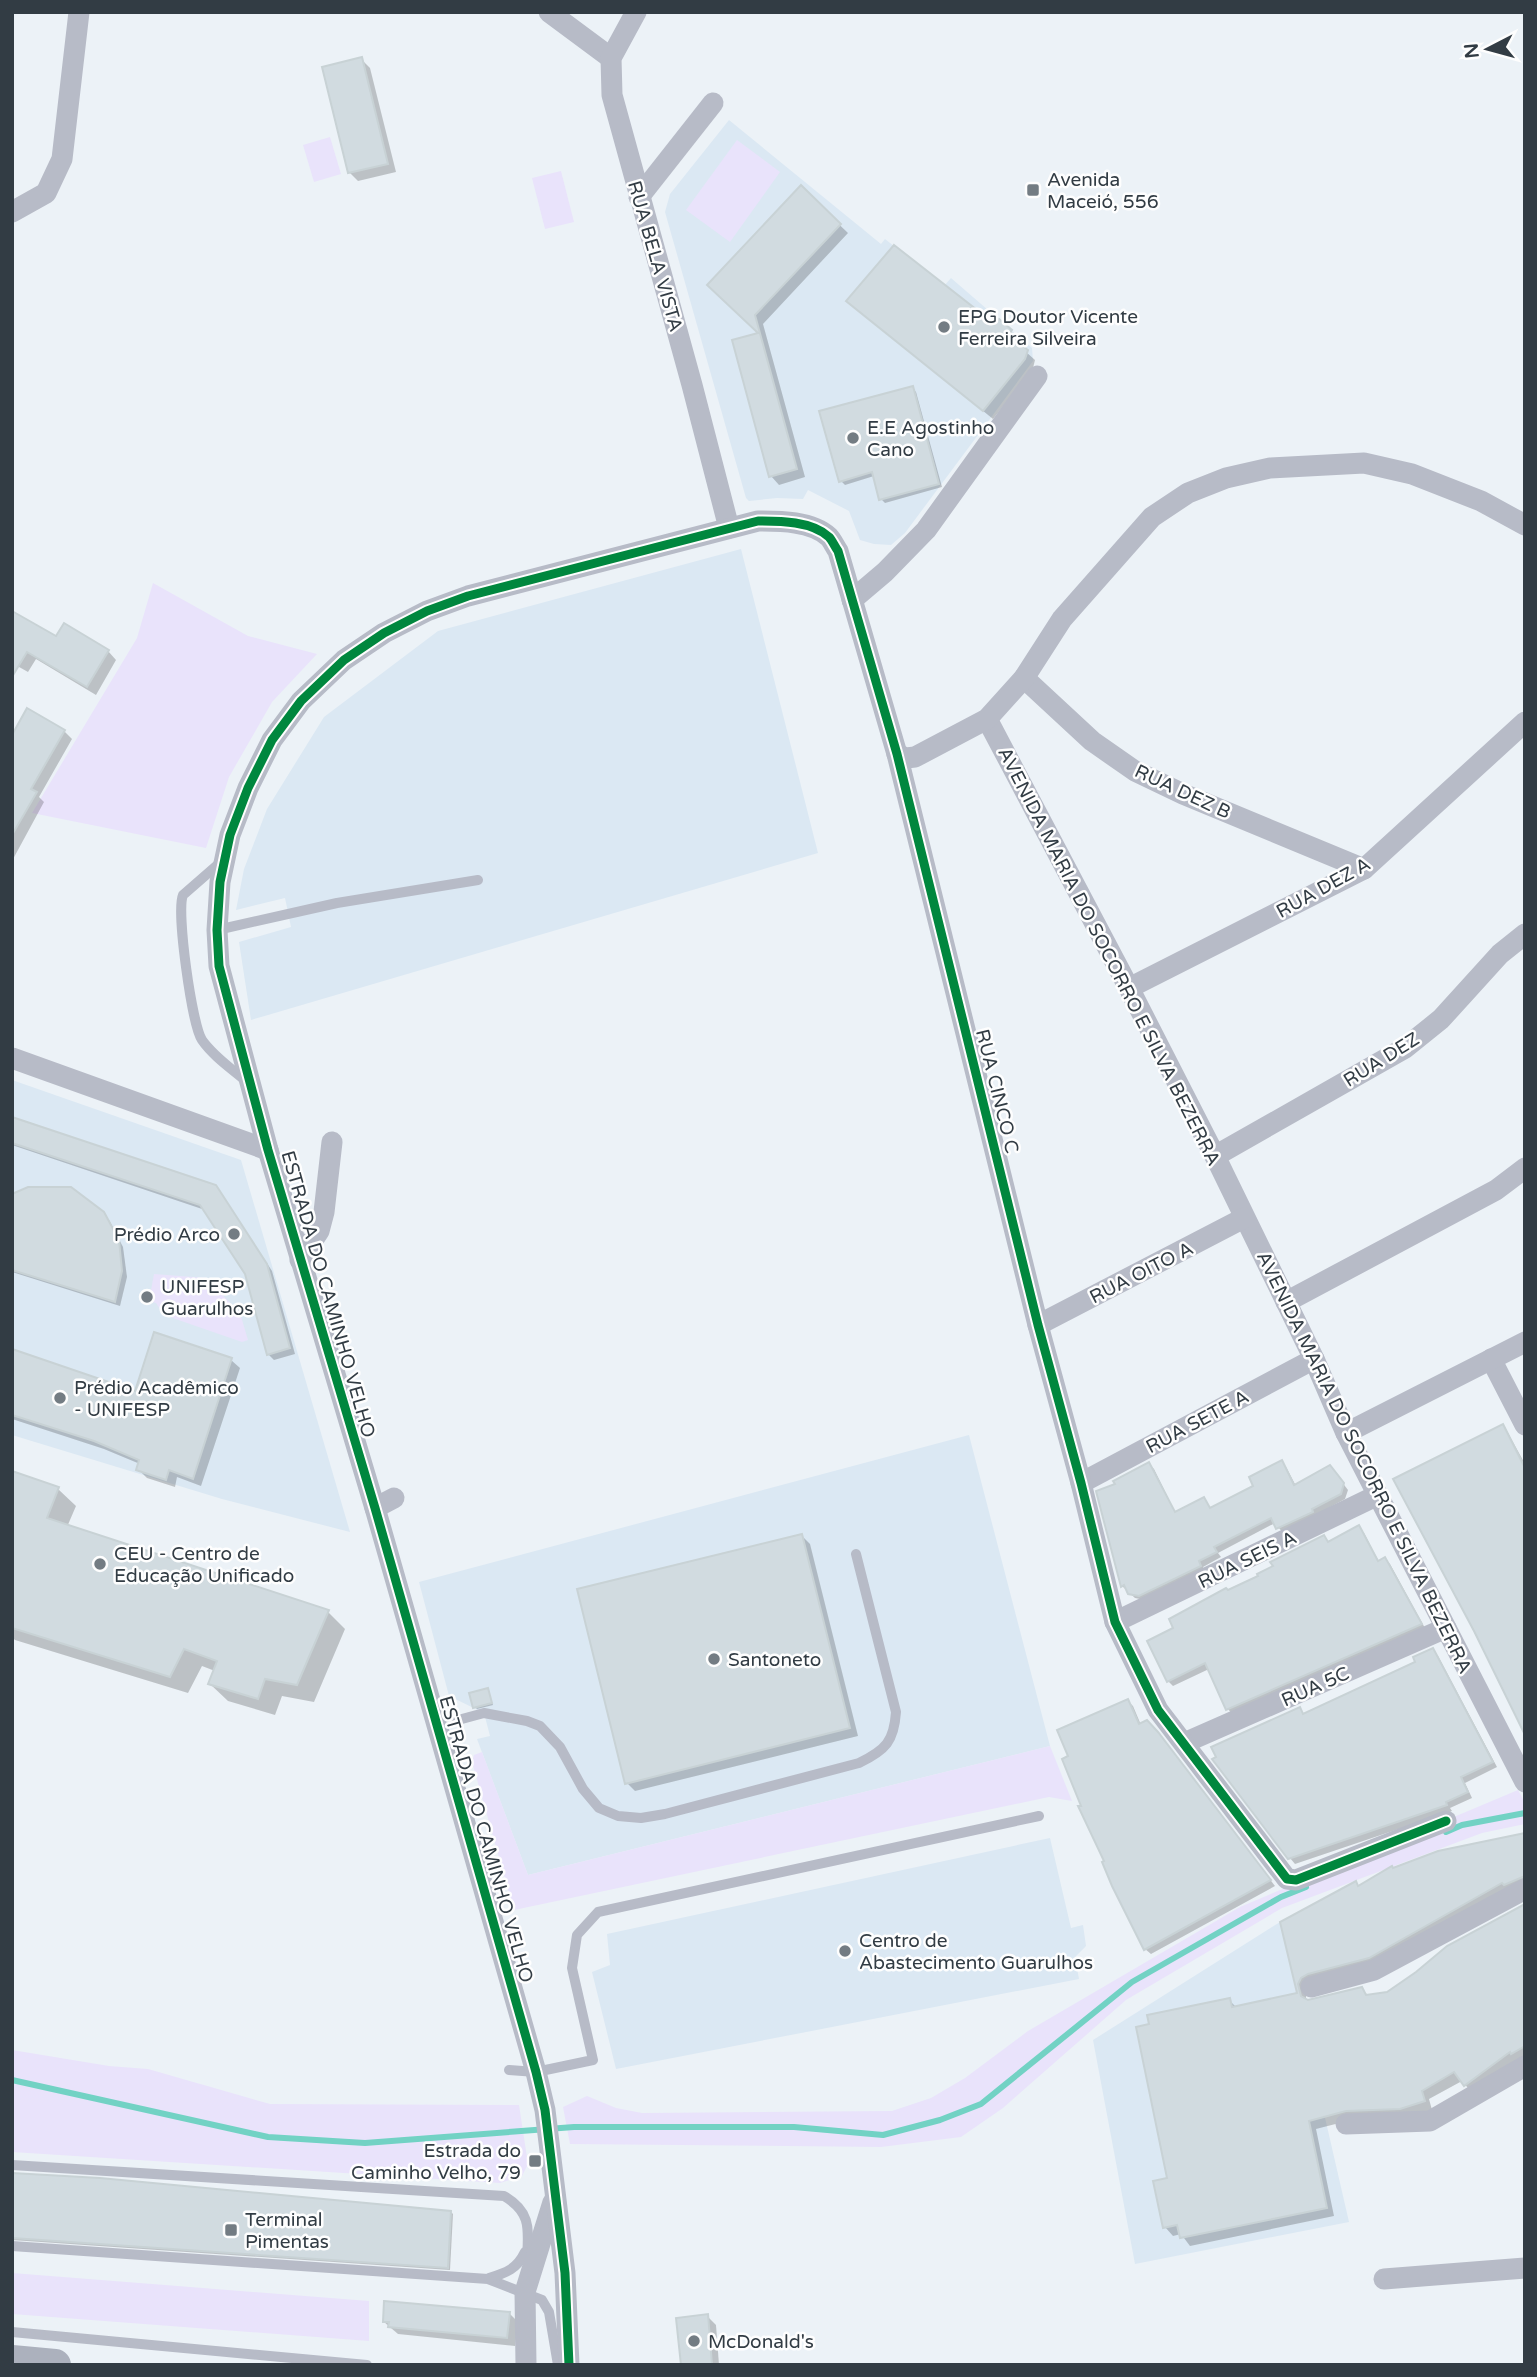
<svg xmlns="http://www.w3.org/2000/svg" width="1537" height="2377" viewBox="0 0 1537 2377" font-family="'Varela Round',sans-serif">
	<rect width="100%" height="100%" fill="#ecf2f7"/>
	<g fill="#dbe8f3">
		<path d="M729 120 881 244 885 239 944 286 951 278 1032 348 1033 361 905 533 891 545 874 544 860 540 849 511 808 490 803 499 777 498 749 501 746 498 665 212 670 194Z"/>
		<path d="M741 549 818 853 251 1020 239 942 291 927 285 898 236 910 244 869 267 809 324 717 438 631Z"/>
		<path d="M12 1080 241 1160 350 1532 222 1499 12 1435Z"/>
		<path d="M969 1435 1050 1746 528 1875 477 1739 490 1736 484 1713 449 1696 419 1582Z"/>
		<path d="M1050 1838 1071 1928 1083 1925 1086 1946 1075 1957 1079 1979 616 2069 592 1972 610 1965 607 1934Z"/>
		<path d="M1280 1922 1349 2222 1135 2264 1093 2040Z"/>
	</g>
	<g fill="#e9e3fb">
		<path d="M330 137 341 174 314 182 303 145Z"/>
		<path d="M737 140 780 172 730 242 686 210Z"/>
		<path d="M561 171 574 222 545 229 532 178Z"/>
		<path d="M153 583 248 636 317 654 272 702 229 777 206 848 32 813 137 638Z"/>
		<path d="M154 1274 206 1278 240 1313 248 1340 242 1342 164 1315 156 1303 149 1301Z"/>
		<path d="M1050 1746 1072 1801 1049 1797 514 1910 472 1762 474 1755 482 1752 528 1875Z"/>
		<path d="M1518 1790 1525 1803V1824L1482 1833 1282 1908 1126 2000 1003 2108 961 2137 881 2147 570 2144 563 2107 587 2096 616 2108 642 2113 892 2111 931 2098 965 2078 1028 2031 1240 1907Z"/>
		<path d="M12 2050 109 2066 148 2069 270 2104 519 2105 528 2164 522 2176 500 2183 12 2152Z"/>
		<path d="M12 2273 369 2301V2341L12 2314Z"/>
	</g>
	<g fill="#0003">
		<path d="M361 59 370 68 396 172 358 181 350 173 324 69Z"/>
		<path d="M801 188 848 233 763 324 805 477 779 485 771 476 734 341 761 334 710 285Z"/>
		<path d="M848 301 995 326 1011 331 1019 340 1016 343 1035 360 1033 368 993 419Z"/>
		<path d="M912 388 916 392 942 487 885 503 881 499 874 476 845 485 841 481Z"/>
		<path d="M12 613 57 639 108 651 116 660 96 695 36 659 28 672 12 663Z"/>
		<path d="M64 731 72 739 39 797 44 802 12 861V738Z"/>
		<path d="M12 1119 221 1193 272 1271 295 1354 274 1360 268 1354 246 1273 205 1210 12 1145Z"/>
		<path d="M12 1196 103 1214 109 1220 123 1247 127 1277 120 1306 12 1272Z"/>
		<path d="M155 1334 231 1360 240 1368 201 1486 177 1477 175 1487 147 1478 138 1469 140 1464 104 1449 12 1419V1351L136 1394Z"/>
		<path d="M1502 1426 1508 1433 1525 1464V1731L1396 1480Z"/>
		<path d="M1281 1462 1286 1467 1296 1486 1335 1473 1348 1490 1345 1499 1283 1533 1275 1523 1218 1553 1221 1557 1203 1567 1205 1571 1145 1600 1135 1598 1122 1586 1117 1485 1149 1464 1154 1469 1176 1514 1204 1499 1211 1509 1256 1486Z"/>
		<path d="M12 1473 58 1489 76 1506 67 1527 328 1612 345 1629 314 1702 282 1696 275 1715 228 1701 210 1684 215 1671 202 1666 188 1693 15 1640 12 1637Z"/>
		<path d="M1358 1527 1364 1533 1379 1562 1385 1559 1390 1564 1426 1630 1233 1715 1228 1709 1209 1669 1173 1686 1168 1681 1176 1629 1228 1592 1260 1577 1324 1538 1330 1543Z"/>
		<path d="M802 1536 810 1544 858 1736 635 1791 627 1783Z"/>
		<path d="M1433 1650 1438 1656 1497 1767 1465 1783 1472 1798 1450 1808 1452 1811 1295 1864 1290 1858 1299 1709 1305 1715 1418 1663Z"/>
		<path d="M487 1690 493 1705 477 1709 475 1707Z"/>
		<path d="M1128 1701 1133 1706 1141 1725 1163 1739 1275 1886 1151 1954 1145 1949 1083 1807 1070 1757Z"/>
		<path d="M1525 1835V1887L1306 1992V2001L1361 1989 1369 1996 1387 1994 1525 1910V2059L1473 2094 1462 2081 1429 2099 1432 2110 1409 2117 1355 2119 1316 2129 1334 2216 1190 2246 1181 2234 1173 2236 1165 2227 1169 2179 1229 2000 1237 2008 1299 1995 1282 1923 1355 1883 1359 1887Z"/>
		<path d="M12 2175 451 2212 453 2214 450 2270 12 2240Z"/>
		<path d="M509 2313 518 2322 515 2346 398 2334 384 2322Z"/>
		<path d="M707 2316 716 2325 719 2365H682Z"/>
	</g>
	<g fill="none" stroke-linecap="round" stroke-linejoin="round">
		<g stroke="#72d2c4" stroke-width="6">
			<path d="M1446 1832 1462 1825 1525 1813"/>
			<path d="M12 2080 268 2137 365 2143 574 2127H794L883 2135 940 2120 981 2104 1132 1982 1281 1897 1306 1887"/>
		</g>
	</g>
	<g fill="#d1dbe0" stroke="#c8d2d5" stroke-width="2">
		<path d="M362 57 388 164 348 173 322 67Z"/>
		<path d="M801 185 841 224 755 315 797 469 769 477 732 340 758 333 707 285Z"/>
		<path d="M894 245 995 324 999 319 1012 330 1008 335 1028 350 1025 359 983 411 846 301Z"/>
		<path d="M913 386 939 484 879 500 872 472 839 482 819 411Z"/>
		<path d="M12 611 56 636 64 623 109 650 87 687 27 652 12 677Z"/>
		<path d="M27 708 65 730 31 789 37 792 12 835V735Z"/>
		<path d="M12 1117 216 1185 267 1264 290 1348 267 1355 245 1274 200 1205 12 1143Z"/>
		<path d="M28 1187H71L104 1212 119 1240 122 1271 115 1302 12 1270V1194Z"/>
		<path d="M154 1332 232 1358 193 1479 169 1470 166 1480 136 1470 139 1460 94 1441 12 1415V1349L135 1391Z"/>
		<path d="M1503 1424 1525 1468V1735L1474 1631 1393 1479Z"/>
		<path d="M1282 1460 1294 1485 1330 1465 1344 1483 1341 1494 1312 1509 1313 1512 1276 1529 1271 1518 1214 1547 1217 1552 1199 1561 1201 1566 1139 1596 1128 1594 1124 1585 1121 1587 1096 1491 1115 1484 1113 1481 1149 1462 1175 1512 1204 1497 1210 1508 1253 1486 1249 1477Z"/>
		<path d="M12 1471 59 1487 47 1518 329 1610 297 1685 265 1679 258 1699 208 1684 217 1661 184 1649 170 1677 12 1628Z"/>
		<path d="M1359 1525 1378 1561 1385 1557 1422 1624 1226 1710 1205 1663 1167 1682 1147 1641 1173 1628 1169 1619 1226 1588 1228 1590 1258 1576 1257 1574 1273 1566 1270 1562 1324 1535 1328 1542Z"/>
		<path d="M802 1534 850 1728 625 1784 577 1589Z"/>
		<path d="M1433 1648 1493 1762 1461 1777 1468 1792 1446 1802 1447 1805 1288 1859 1212 1759 1216 1757 1211 1747 1300 1707 1303 1714 1415 1662 1413 1657Z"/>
		<path d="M488 1688 492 1703 473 1708 469 1693Z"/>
		<path d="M1128 1699 1139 1724 1147 1720 1158 1732 1271 1880 1144 1950 1112 1886 1102 1862 1104 1861 1078 1806H1081L1062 1759 1068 1756 1057 1730Z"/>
		<path d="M1525 1833V1876L1504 1885 1502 1883 1369 1958 1308 1974 1301 1978 1298 1984 1301 1996 1308 2000 1362 1987 1366 1995 1387 1992 1416 1972 1447 1946 1525 1904V2046L1511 2054 1510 2052 1464 2086 1454 2072 1422 2091 1425 2101 1400 2109 1346 2111 1309 2121 1327 2208 1180 2238 1177 2225 1163 2228 1153 2181 1167 2178 1136 2027 1149 2024 1147 2015 1230 1998 1232 2007 1297 1993 1280 1922 1356 1881 1358 1886 1392 1866 1393 1868 1438 1851Z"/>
		<path d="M12 2173 100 2178 451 2211 448 2268 12 2238Z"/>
		<path d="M384 2301 510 2312 507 2338 388 2327 389 2322H383Z"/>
		<path d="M708 2314 712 2365H681L676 2318Z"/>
	</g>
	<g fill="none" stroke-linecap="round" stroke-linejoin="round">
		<g stroke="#b7bbc7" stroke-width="10">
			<path d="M222 861 183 895C176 911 192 1025 202 1040 213 1056 232 1069 246 1081"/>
			<path d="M217 930 337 903 478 880"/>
			<path d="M436 1726 484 1713 527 1721 540 1726 560 1747 583 1789 599 1808 618 1816 641 1818 665 1814 859 1763C886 1750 894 1741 896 1712L856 1554"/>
			<path d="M509 2070 536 2072 593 2060 572 1968 577 1935 598 1912 1039 1816"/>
			<path d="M12 2165 504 2196C533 2213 528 2231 527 2261"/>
			<path d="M12 2246 488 2279 542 2300 549 2312 558 2365"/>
			<path d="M489 2278C506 2273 517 2269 525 2252"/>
			<path d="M12 2332 367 2365"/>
		</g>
		<g stroke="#b7bbc7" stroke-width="21">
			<path d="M549 12 611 58"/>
			<path d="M636 12 611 58 612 95 692 385 729 528"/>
			<path d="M639 197 713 103"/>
			<path d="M12 212 46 193 62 159 79 12"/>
			<path d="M852 600 885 572 926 530 1037 376"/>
			<path d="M1024 678 1092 741 1135 771 1183 794 1364 869"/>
			<path d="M987 719 1129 988 1215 1156 1314 1359 1346 1433 1525 1782"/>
			<path d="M897 754 906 758 915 757 987 719 1024 678 1062 619 1152 517 1188 493 1226 478 1270 468 1364 463 1412 474 1481 501 1525 525"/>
			<path d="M1129 988 1364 869 1525 722"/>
			<path d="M12 1058 268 1150"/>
			<path d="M1215 1156 1405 1048 1441 1019 1500 954 1525 934"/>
			<path d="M300 1260 319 1231 324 1212 332 1142"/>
			<path d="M1286 1302 1496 1190 1525 1168"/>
			<path d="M1038 1325 1244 1218"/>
			<path d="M1491 1359 1525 1425"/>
			<path d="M1346 1433 1525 1342"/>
			<path d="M1081 1483 1314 1359"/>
			<path d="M375 1508 394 1498"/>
			<path d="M1115 1622 1378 1495"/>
			<path d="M1184 1743 1446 1628"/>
			<path d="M1311 1987 1374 1970 1525 1889"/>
			<path d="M1346 2124 1430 2121 1525 2066"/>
			<path d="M1384 2279 1525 2268"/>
			<path d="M526 2365 525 2292 553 2202"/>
			<path d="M569 2365 565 2273 545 2110 536 2072 375 1508 268 1150 219 966 217 930 220 882 230 835 248 788 272 740 301 701 344 660 384 633 427 611 468 596 758 521C780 521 812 521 829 537 832 540 835 547 838 551L897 754 1038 1325 1081 1483 1115 1622 1158 1710 1287 1879 1296 1880 1446 1821"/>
		</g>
		<path stroke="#acb1bd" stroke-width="32" d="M12 2361 55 2365"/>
		<g stroke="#fefefe" stroke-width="13">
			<path id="cycleway" d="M569 2365 565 2273 545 2110 536 2072 375 1508 268 1150 219 966 217 930 220 882 230 835 248 788 272 740 301 701 344 660 384 633 427 611 468 596 758 521C780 521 812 521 829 537 832 540 835 547 838 551L897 754 1038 1325 1081 1483 1115 1622 1158 1710 1287 1879 1296 1880 1446 1821"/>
		</g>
		<use href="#cycleway" stroke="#00873e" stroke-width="9"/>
	</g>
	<g fill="#737c83" stroke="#fefefe" stroke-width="2.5">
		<rect x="1026" y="183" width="14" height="14" rx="3.5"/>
		<circle cx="944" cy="327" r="7"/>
		<circle cx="853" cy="438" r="7"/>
		<circle cx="234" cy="1234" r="7"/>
		<circle cx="147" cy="1297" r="7"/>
		<circle cx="60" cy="1398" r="7"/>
		<circle cx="100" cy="1564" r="7"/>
		<circle cx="714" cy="1659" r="7"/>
		<circle cx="845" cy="1951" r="7"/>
		<rect x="528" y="2154" width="14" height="14" rx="3.5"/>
		<rect x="224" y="2223" width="14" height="14" rx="3.5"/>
		<circle cx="694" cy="2341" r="7"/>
	</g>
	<g text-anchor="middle" stroke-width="5" stroke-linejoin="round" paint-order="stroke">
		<g font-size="19" fill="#323c44" stroke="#fefefe" text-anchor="start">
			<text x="1047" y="186">Avenida<tspan x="1047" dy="22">Maceió, 556</tspan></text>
			<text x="958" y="323">EPG Doutor Vicente<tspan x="958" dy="22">Ferreira Silveira</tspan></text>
			<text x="867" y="434">E.E Agostinho<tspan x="867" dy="22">Cano</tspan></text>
			<text x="220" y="1241" text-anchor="end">Prédio Arco</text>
			<text x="161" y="1293">UNIFESP<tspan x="161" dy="22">Guarulhos</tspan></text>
			<text x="74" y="1394">Prédio Acadêmico<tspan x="74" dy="22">- UNIFESP</tspan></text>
			<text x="114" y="1560">CEU - Centro de<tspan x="114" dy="22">Educação Unificado</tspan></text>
			<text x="728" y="1666">Santoneto</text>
			<text x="859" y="1947">Centro de<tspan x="859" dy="22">Abastecimento Guarulhos</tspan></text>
			<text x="521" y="2157" text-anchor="end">Estrada do<tspan x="521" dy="22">Caminho Velho, 79</tspan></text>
			<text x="245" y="2226">Terminal<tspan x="245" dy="22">Pimentas</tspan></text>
			<text x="708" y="2348">McDonald's</text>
		</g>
		<g font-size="19" fill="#323c44" stroke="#fefefe">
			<text transform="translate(656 256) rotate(74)" y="7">RUA BELA VISTA</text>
			<text transform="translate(1183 791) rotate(25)" y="7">RUA DEZ B</text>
			<text transform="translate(1323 887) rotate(-29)" y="7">RUA DEZ A</text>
			<text transform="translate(1110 956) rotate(63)" y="7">AVENIDA MARIA DO SOCORRO E SILVA BEZERRA</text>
			<text transform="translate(1381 1059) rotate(-32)" y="7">RUA DEZ</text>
			<text transform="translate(998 1091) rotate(76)" y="7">RUA CINCO C</text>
			<text transform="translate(1141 1272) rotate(-27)" y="7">RUA OITO A</text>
			<text transform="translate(329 1294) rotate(74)" y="7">ESTRADA DO CAMINHO VELHO</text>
			<text transform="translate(1197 1421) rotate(-28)" y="7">RUA SETE A</text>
			<text transform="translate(1365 1462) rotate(64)" y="7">AVENIDA MARIA DO SOCORRO E SILVA BEZERRA</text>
			<text transform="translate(1247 1559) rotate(-26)" y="7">RUA SEIS A</text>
			<text transform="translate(1315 1686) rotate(-24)" y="7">RUA 5C</text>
			<text transform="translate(487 1839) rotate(74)" y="7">ESTRADA DO CAMINHO VELHO</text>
		</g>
	</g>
	<rect width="1537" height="2377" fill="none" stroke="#323c44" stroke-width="28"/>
	<g transform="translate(1488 49) rotate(264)" stroke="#fefefe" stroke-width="5" paint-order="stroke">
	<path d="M0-5L12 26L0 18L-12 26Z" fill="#323c44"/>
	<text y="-10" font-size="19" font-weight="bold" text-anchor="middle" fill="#323c44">N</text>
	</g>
</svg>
